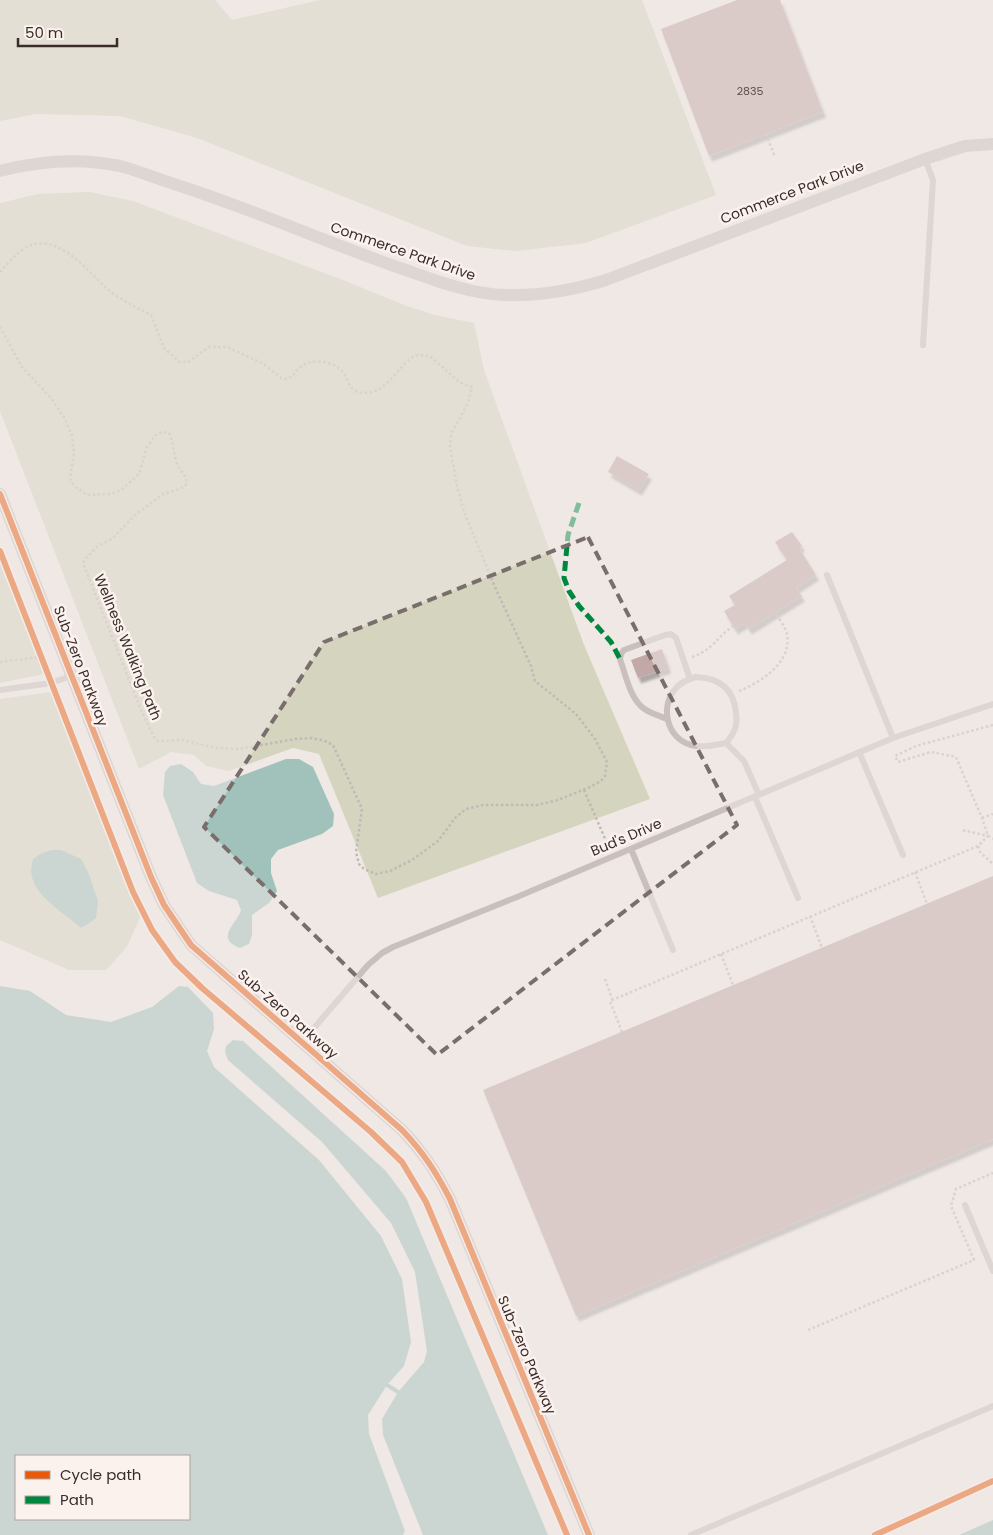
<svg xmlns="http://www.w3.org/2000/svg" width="993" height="1535" viewBox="0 0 993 1535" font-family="Poppins,sans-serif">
	<defs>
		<filter id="shadow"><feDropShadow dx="3" dy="5.5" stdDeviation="1" flood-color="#0004"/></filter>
	</defs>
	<rect width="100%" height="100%" fill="#efe8e5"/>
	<g fill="#d5d4bf">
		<path d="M0 0H215L232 20 320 0H642L716 195 586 243 516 251 467 246 197 138 120 116 36 114 0 121Z"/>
		<path d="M89 192 133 201 348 282 404 305 434 315 474 323 484 370 584 645 650 799 378 898 319 754 293 748 229 771 206 766 194 755 171 752 139 769 0 411V203L38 194Z"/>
		<path d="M0 560 44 674 0 683Z"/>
		<path d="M52 692 129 892 141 915 127 947 106 970H69L0 940V699Z"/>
	</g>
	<g fill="#a1c2ba" fill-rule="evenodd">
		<path d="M286 759H299L313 767 334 814 333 826 322 834 278 850 271 859V873L277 891 269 903 252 915V935L249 944 240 948C214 938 237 924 241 910L237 900 209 891 197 883 163 795 165 772 170 766 181 764 193 772 201 784 214 786Z"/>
		<path d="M52 850H61L81 859 89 874 98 901 96 918 88 924 81 928C64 912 33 897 31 871 31 868 32 863 33 859L42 853Z"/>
		<path d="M0 986 30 991 66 1015 111 1022 152 1007 179 986 188 987 213 1013 214 1029 207 1051 214 1067 319 1160 381 1236 402 1279 411 1342 404 1366 387 1385 368 1415 369 1434 405 1531 403 1535H0ZM16 1456H189V1519H16Z"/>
		<path d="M233 1040 243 1041 386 1171 406 1198 548 1535H423L383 1435 382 1419 398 1392 424 1362 427 1351 415 1272 391 1223 322 1142 228 1060 225 1052 226 1046Z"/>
		<path d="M993 1520V1535H959Z"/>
	</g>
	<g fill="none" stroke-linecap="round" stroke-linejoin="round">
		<path stroke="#a1c2ba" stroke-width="4" d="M387 1385 398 1392"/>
	</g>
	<g fill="#c2a9a7" filter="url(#shadow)">
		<path d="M737 0H780L823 112 709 156 661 29Z"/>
		<path d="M617 456 649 474 639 490 608 472Z"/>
		<path d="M792 532 802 546 799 548 816 575 796 588 802 596 749 629 745 623 735 629 724 611 735 605 729 596 787 560 775 542Z"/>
		<path d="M662 649 668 668 638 678 631 660Z"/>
		<path d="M993 876V1139L576 1316 483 1090Z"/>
	</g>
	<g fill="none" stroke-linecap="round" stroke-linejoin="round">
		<g stroke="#c1b9b6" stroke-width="2.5" stroke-dasharray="2.5 2.5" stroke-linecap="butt">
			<path d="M766 134 775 157"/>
			<path d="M0 272C7 265 13 257 22 250 53 227 85 268 105 287 119 299 135 307 151 315L164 348 179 362H188L209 347H227L264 364 281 378 286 379 293 376C302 358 327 357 342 371 348 377 348 389 358 392 389 399 399 359 418 355 422 355 426 356 430 356L459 382 472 387 468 403 451 434 450 446 457 486 464 512 495 587 531 666 535 681 576 714 595 739 607 762 605 776 601 781 590 787 558 800 537 805H483L466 809 455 818 438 841 412 860 390 871 376 874 364 869 359 864 356 852 362 809 333 745 325 741 312 738 295 739 240 749 217 748 182 740 158 741 154 737 141 710 83 563 86 558 98 546 113 538 135 515 163 494 180 489 187 484C186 475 182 473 178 466 173 455 174 443 169 433L162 432 155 436 147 447 139 474 121 490 111 494 87 495 74 486 70 479 74 453 72 436 65 419 51 398 22 367 0 327"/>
			<path d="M692 657C714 649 715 639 733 626"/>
			<path d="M0 662 41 657"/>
			<path d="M739 691C761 682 792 663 787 634 785 626 779 619 775 613"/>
			<path d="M993 725 916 746 895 756 898 762 931 752 956 757 982 818 988 836 993 839"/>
			<path d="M584 790 609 848"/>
			<path d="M982 818 993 814"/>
			<path d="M978 846 980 852 993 864"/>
			<path d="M915 872 927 904"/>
			<path d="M810 916 822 948"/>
			<path d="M721 954 733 985"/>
			<path d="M605 979 612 999"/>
			<path d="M622 1032 610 1001 978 846 988 836 962 830"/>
			<path d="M808 1330 974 1260 951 1206 956 1189 993 1173"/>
		</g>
		<g stroke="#c9c0bd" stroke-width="6">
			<path d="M923 345 933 180 925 159"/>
			<path d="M827 575 893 738"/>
			<path d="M696 677C720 678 734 689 736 713 737 720 737 727 733 733 732 736 728 740 726 743 714 745 703 748 691 745 667 739 659 706 676 688 681 682 689 679 696 677Z"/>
			<path d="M0 690 51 683 71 676"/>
			<path d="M667 719C658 715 645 712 639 704 629 693 625 673 620 659L621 654 624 650 665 635 671 634 676 638 690 679"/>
			<path d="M726 743 744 761 759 795"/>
			<path d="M859 752 903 855"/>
			<path d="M755 797 798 898"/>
			<path d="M631 849 673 950"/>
			<path d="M302 1042 368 965 382 953 393 947 517 897 893 738 993 704"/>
			<path d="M965 1205 993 1271"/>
			<path d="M691 1535 993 1406"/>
		</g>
		<g stroke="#c9c0bd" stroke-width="12">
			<path d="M0 171C38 161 81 158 120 166 139 171 158 179 177 185 252 209 323 241 397 267 432 279 468 294 506 295 540 296 574 290 606 280L925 159 965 146 993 144"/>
			<path d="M0 494 151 877 164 905 191 945 402 1130C423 1152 436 1172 450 1199L589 1535"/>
		</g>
		<path stroke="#00873e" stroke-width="5" stroke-dasharray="10 5" stroke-linecap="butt" d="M579 503 568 535 564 578 569 591 579 606 611 642 620 659"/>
		<g stroke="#fbf2ee" stroke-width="9">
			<g id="cycleway">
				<path d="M0 494 151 877 164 905 191 945 402 1130C423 1152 436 1172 450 1199L589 1535"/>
				<path d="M0 551 133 892 152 930 175 962 202 988 371 1132 402 1162 426 1202 567 1535"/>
				<path d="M875 1535 993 1481"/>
			</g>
		</g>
		<use href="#cycleway" stroke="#e8590c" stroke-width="6"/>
	</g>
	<path d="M0 0H993V1535H0ZM588 537 737 825 437 1055 204 827 324 642Z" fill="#efe8e5" fill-opacity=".55" fill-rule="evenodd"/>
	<path fill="none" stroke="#796e6c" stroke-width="4" stroke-dasharray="10 6" stroke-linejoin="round" d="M588 537 737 825 437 1055 204 827 324 642Z"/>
	<g text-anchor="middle" stroke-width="5" stroke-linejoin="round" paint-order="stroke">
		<g font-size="11" fill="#5c4b4a">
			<text x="750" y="95">2835</text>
		</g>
		<g font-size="14" fill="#3a2c2b" stroke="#fbf2ee">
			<text transform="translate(792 192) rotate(-21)" y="5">Commerce Park Drive</text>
			<text transform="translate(403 251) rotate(19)" y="5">Commerce Park Drive</text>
			<text transform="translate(128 647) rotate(68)" y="5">Wellness Walking Path</text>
			<text transform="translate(81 666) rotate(69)" y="5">Sub-Zero Parkway</text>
			<text transform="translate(626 837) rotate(-23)" y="5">Bud's Drive</text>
			<text transform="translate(288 1014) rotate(41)" y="5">Sub-Zero Parkway</text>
			<text transform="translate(527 1355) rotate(67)" y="5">Sub-Zero Parkway</text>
		</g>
	</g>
	<rect x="15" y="1455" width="175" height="65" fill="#fbf2ee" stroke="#aea3a0"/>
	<rect x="25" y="1471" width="25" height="8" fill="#e8590c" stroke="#aea3a0"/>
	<text x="60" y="1480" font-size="15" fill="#3a2c2b">Cycle path</text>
	<rect x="25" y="1496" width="25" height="8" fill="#00873e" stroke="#aea3a0"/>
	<text x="60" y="1505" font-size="15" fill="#3a2c2b">Path</text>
	<path d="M18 38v8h99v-8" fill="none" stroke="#3a2c2b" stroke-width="2.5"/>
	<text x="25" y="38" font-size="15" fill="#3a2c2b" stroke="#fbf2ee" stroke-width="4" paint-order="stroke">50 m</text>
</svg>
